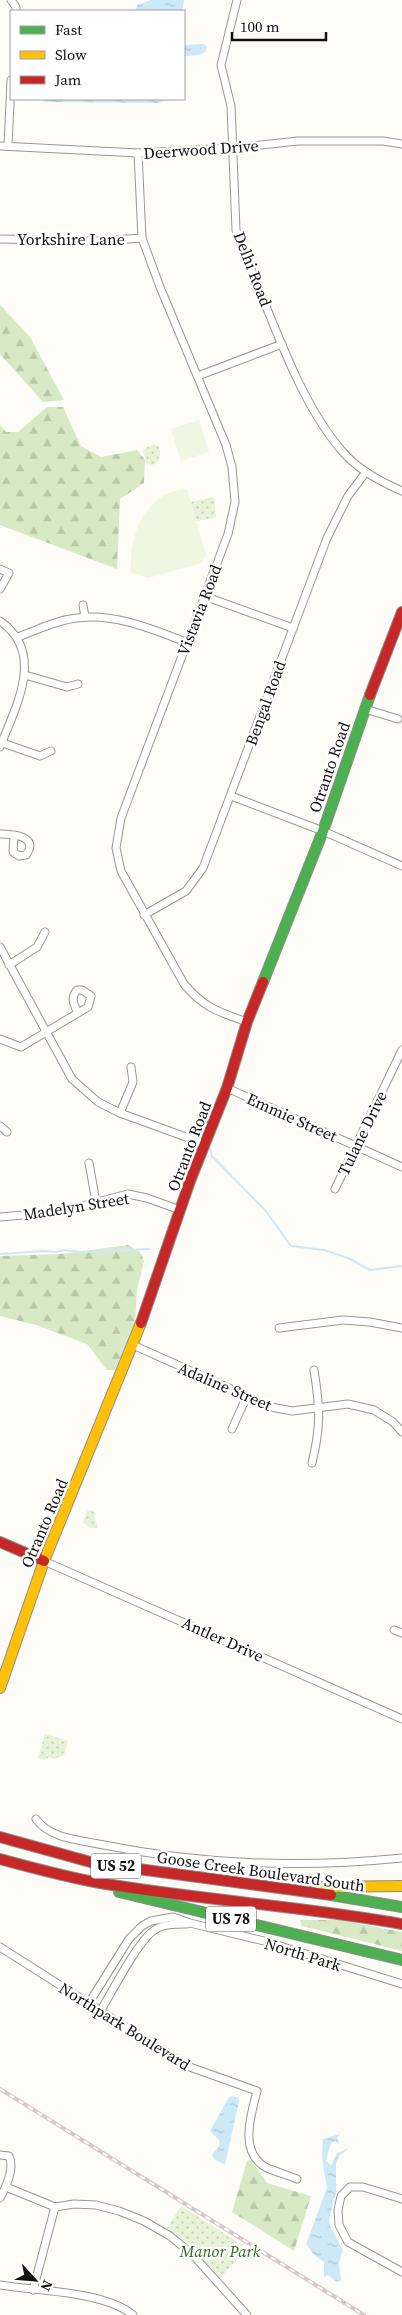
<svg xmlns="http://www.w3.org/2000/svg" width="402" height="2315" viewBox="0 0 402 2315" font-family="'Source Serif 4',serif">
	<defs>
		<pattern id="forest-firs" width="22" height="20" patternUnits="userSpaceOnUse" patternTransform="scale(1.25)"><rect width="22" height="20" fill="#d8eac5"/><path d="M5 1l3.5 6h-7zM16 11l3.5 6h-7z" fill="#b8c8a8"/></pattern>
		<pattern id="park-dots" width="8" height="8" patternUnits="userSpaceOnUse" patternTransform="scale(1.25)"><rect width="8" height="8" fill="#e7f3d7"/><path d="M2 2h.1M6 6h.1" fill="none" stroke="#c5cfb8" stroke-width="1.8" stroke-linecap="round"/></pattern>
		<pattern id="water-ripples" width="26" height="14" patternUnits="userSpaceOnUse" patternTransform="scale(1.25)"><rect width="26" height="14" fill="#cde8f7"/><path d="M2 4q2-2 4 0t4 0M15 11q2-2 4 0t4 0" fill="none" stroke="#afc6d3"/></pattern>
	</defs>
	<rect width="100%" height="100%" fill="#fdfcf7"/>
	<g fill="url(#forest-firs)">
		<path d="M0 305 30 337 64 400 43 402 0 354Z"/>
		<path d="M47 407H63L81 446 101 457 137 450 145 460 144 483 120 499 117 569 0 525V425L6 432H18Z"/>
		<path d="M128 1245 140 1252 144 1261 137 1290 135 1323 115 1370H107L87 1344 36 1325 0 1316V1256L61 1254Z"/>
		<path d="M300 1920H339L402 1932V1951L302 1926Z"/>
		<path d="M251 2160 267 2183 311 2196 294 2251 232 2212 247 2161Z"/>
	</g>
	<g fill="url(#park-dots)">
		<path d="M153 444 159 446C161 455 161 462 152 465L146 463 143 450Z"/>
		<path d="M214 497 216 518 196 521 191 502Z"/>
		<path d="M91 1510 95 1513V1520L98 1524 97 1528H90L83 1522 87 1511Z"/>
		<path d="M45 1734 68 1741 64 1755 54 1759 49 1757 44 1760 38 1758Z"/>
		<path d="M181 2206 247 2248 220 2278 190 2245 167 2228Z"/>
	</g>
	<g fill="#f0f6e1">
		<path d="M199 420 209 452 181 461 171 429Z"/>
		<path d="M187 489 206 555 202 563 148 578 131 573C128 537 145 491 187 489Z"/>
	</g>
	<g fill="url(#water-ripples)">
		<path d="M151 0H184L182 11H135L137 5Z"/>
		<path d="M204 44 207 47 205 52 199 55 184 56V45Z"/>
		<path d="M42 99H169L158 103 44 102Z"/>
		<path d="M232 2096 239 2098V2101L225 2165 214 2159 212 2155 220 2145 219 2140 210 2131 229 2097Z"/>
		<path d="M340 2134 337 2138 340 2144 335 2141 331 2143 326 2160 331 2166 337 2153 349 2148 340 2155 336 2163V2192L329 2219 330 2226 343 2250 339 2263 341 2281 337 2282 328 2275 324 2277V2262L314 2255 306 2244 327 2188 322 2158 323 2139Z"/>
	</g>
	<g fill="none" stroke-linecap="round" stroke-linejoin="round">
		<g stroke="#cde8f7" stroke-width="2">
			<path d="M195 1127 205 1135"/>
			<path d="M209 1146 212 1156 265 1210 291 1246 324 1250 348 1258 370 1270 402 1266"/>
			<path d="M0 1254 43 1251 55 1252 64 1250 82 1252 149 1249"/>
		</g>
		<g stroke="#979795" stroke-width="9">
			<g id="street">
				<path d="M11 0 16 7V11"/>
				<path d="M237 0 221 65 231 106 236 230 241 246C270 310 296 398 342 451 357 469 381 482 402 491"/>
				<path d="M0 146 138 153 232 148 298 141H383L402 144"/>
				<path d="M8 146 11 80"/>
				<path d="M138 153 142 238 160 287 226 445 232 467 235 502 228 534 121 818 116 848 121 871 184 984C204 1008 219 1012 247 1022"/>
				<path d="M0 239 97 241 142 238"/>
				<path d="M198 376 282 344"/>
				<path d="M0 569 9 573 0 589"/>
				<path d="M204 596 293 628"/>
				<path d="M83 605 85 617"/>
				<path d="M0 621C46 653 16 706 0 747"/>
				<path d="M18 637C37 630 57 620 77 618 115 613 151 629 186 642"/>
				<path d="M25 675 67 687 78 684"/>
				<path d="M365 709 398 719"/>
				<path d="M0 742 40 756 51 751"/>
				<path d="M231 796 323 831 402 866"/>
				<path d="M0 834C12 834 40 836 26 855L19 856 13 852 14 835"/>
				<path d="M144 915 186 891 203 868 327 538 348 496 366 472"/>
				<path d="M0 947 72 1079 98 1102 120 1113 205 1144"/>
				<path d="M9 965 37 947 45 932"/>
				<path d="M0 1039 21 1047 88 1007 91 996 82 990H77C70 998 74 1005 78 1013"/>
				<path d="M227 1088 402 1167"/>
				<path d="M120 1113 133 1082 131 1067"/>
				<path d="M0 1126 7 1132"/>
				<path d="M89 1163 96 1202"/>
				<path d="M335 1189 402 1050"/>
				<path d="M0 1217 59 1212 128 1194 147 1198 180 1210"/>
				<path d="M279 1328 343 1320 370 1322 402 1328"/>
				<path d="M133 1345 271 1407 292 1411 348 1404 374 1410 393 1422 402 1432"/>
				<path d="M232 1429 246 1398"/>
				<path d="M312 1463C321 1426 320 1407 314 1370"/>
				<path d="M44 1561 402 1719"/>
				<path d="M394 1630 402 1633"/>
				<path d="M36 1819C50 1839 80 1840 104 1845 202 1865 303 1868 402 1858"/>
				<path d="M0 1947 187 2066 257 2091C251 2115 238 2153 267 2168 277 2172 287 2175 297 2179"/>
				<path d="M89 2003 129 1939 142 1926 151 1921 173 1917 190 1923 264 1941 402 1984"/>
				<path d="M101 2010C112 1992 137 1943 153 1931 162 1924 175 1924 187 1924"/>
				<path d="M0 2155 9 2156C15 2169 6 2187 0 2198"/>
				<path d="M6 2187 55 2207 74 2204 96 2205 119 2211 144 2221 170 2236 192 2254 247 2315"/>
				<path d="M402 2199 363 2187H350L341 2196 338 2210 339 2225 348 2242 402 2272"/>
				<path d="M0 2285C36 2291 104 2291 133 2315"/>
				<path d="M33 2290 55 2207"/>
			</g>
		</g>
		<g stroke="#8e8d8b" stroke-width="12">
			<g id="fast">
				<path d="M263 982 323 831 370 695"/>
				<path d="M119 1892 402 1960"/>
				<path d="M331 1895 402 1907"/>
			</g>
		</g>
		<g stroke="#8e8d8b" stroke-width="12">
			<g id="slow">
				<path d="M0 1688 44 1561 141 1323"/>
				<path d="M321 1887 402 1886"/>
			</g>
		</g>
		<g stroke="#8e8d8b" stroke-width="12">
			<g id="jam">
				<path d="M370 695 402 612"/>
				<path d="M141 1323 190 1181 227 1088 247 1022 263 982"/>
				<path d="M0 1542 44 1561"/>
				<path d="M0 1837 94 1863 331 1895"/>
				<path d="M0 1859C33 1868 66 1877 100 1883 200 1900 302 1906 402 1924"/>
			</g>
		</g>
		<use href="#street" stroke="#fffffe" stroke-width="7"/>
		<use href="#fast" stroke="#4caf50" stroke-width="10"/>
		<use href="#slow" stroke="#ffc107" stroke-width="10"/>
		<use href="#jam" stroke="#c62828" stroke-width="10"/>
		<g stroke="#d9c6c7" stroke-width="4">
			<path id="rail" d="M0 2089 364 2315"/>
		</g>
		<use href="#rail" stroke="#fff" stroke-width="2" stroke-dasharray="5.5" stroke-linecap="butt"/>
	</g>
	<g text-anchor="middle" stroke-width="5" stroke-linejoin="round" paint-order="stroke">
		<g fill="#fff" stroke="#585858" stroke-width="1">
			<rect x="91" y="1853.5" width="50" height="25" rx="4"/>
			<rect x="206" y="1906.5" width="50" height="25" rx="4"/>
		</g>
		<g font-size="15" font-weight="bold" fill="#111">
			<text x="116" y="1871">US 52</text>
			<text x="231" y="1924">US 78</text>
		</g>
		<g font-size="16" fill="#111" stroke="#fff">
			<text transform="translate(201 149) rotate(-4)" y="6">Deerwood Drive</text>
			<text x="71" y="245">Yorkshire Lane</text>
			<text transform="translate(253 269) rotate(69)" y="6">Delhi Road</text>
			<text transform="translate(199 610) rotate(-69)" y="6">Vistavia Road</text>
			<text transform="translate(265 703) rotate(-70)" y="6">Bengal Road</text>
			<text transform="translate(329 767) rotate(-71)" y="6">Otranto Road</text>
			<text transform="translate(292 1117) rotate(24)" y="6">Emmie Street</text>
			<text transform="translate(362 1133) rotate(-64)" y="6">Tulane Drive</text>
			<text transform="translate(189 1146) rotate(-69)" y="6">Otranto Road</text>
			<text transform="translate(76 1206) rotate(-9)" y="6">Madelyn Street</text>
			<text transform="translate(225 1386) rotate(23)" y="6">Adaline Street</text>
			<text transform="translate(44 1523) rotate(-67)" y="6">Otranto Road</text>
			<text transform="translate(223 1639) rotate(24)" y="6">Antler Drive</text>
			<text transform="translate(261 1871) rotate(8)" y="6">Goose Creek Boulevard South</text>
			<text transform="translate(303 1954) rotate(17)" y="6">North Park</text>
			<text transform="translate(125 2026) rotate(32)" y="6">Northpark Boulevard</text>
		</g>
		<g font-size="16" font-style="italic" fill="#2f6b1f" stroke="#fff">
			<text x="220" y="2257">Manor Park</text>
		</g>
	</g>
	<rect x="10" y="10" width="175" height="90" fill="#ffffff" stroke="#a0a0a0"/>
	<rect x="20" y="26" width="25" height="8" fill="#4caf50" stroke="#a0a0a0"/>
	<text x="55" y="35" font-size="15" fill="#111111">Fast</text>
	<rect x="20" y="51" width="25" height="8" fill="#ffc107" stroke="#a0a0a0"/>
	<text x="55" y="60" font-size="15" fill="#111111">Slow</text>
	<rect x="20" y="76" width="25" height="8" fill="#c62828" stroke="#a0a0a0"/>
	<text x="55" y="85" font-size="15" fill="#111111">Jam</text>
	<g transform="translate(35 2280) rotate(116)" stroke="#ffffff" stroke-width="4" paint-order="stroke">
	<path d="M0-4L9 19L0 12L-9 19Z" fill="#111111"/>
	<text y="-8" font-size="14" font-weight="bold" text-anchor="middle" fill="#111111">N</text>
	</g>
	<path d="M232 32v8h94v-8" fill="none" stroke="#111111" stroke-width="2.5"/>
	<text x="240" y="32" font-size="15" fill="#111111" stroke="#ffffff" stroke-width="4" paint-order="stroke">100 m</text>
</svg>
